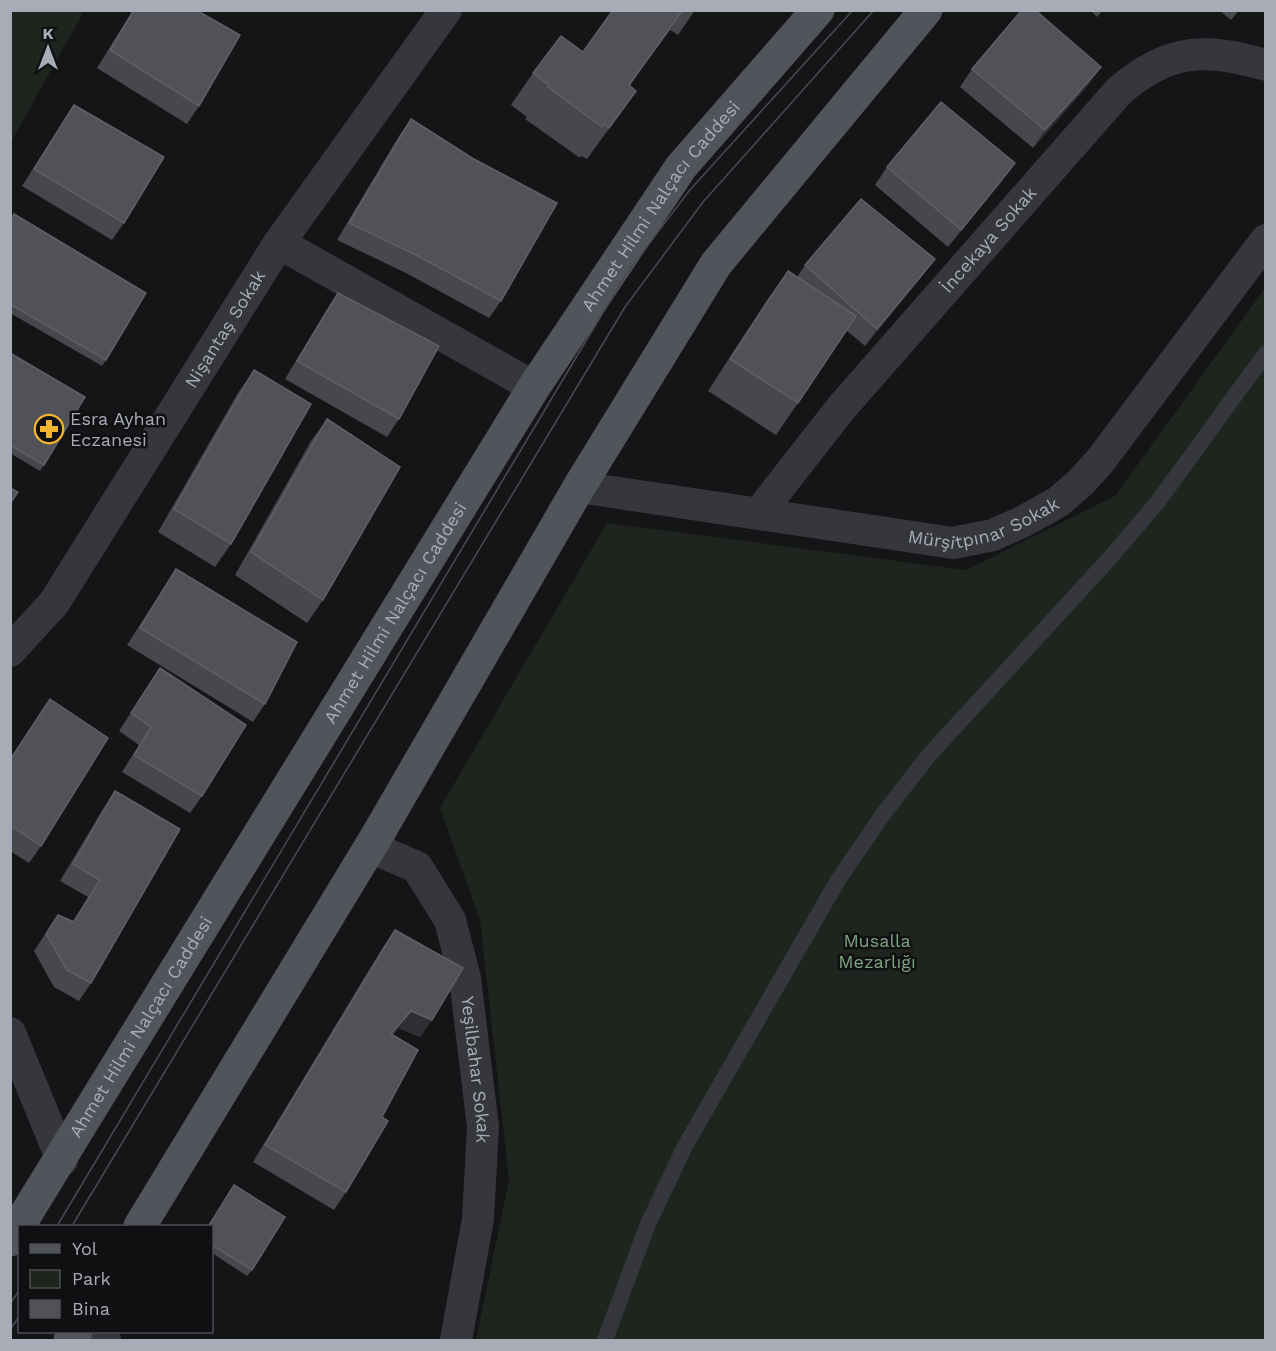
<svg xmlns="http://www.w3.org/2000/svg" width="1276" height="1351" viewBox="0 0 1276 1351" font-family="'Work Sans',sans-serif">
	<rect width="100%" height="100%" fill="#151517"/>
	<g fill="#1d251e">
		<path d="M11 10 84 11 11 142 10 11Z"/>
		<path d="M1265 288V1340H476L509 1180 480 920 440 808 607 523 966 570 1115 496Z"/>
	</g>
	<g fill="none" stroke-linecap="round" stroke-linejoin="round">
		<path stroke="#36373c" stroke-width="16" d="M605 1340 648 1224 685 1146 838 880 884 813 929 755 1109 559 1157 503 1266 353"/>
		<g stroke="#36373c" stroke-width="32">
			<path d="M279 243 534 387"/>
			<path id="s1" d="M579 487 953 543 993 535 1022 522 1058 502 1081 482 1100 461 1266 240"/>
			<path id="s2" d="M759 513 842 407 1119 91C1168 49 1204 47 1266 65"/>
			<path id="s3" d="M10 651 54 603 279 243 446 10"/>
			<path id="s4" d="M378 834 379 851 417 867 450 920 465 978 483 1127 478 1219 456 1340"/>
			<path d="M10 1033 62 1160"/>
			<path d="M91 1332 105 1340"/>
		</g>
		<g stroke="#52545b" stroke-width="33">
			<path d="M140 1226 378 834 579 487 716 264 926 10"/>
			<path id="s5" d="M10 1240 534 387 681 167 818 10"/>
			<path d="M70 1340 76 1332"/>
		</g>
		<g stroke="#494b51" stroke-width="1.5">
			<path d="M57 1226 626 274 689 191 853 10"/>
			<path d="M72 1226 625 307 703 202 874 10"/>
			<path d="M10 1304 20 1289"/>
			<path d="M10 1330 20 1315"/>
		</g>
	</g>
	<g fill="#46484c">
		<path d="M133 10H196L199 106 187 124 97 68Z"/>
		<path d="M613 10H695L678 35 670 30 629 85 636 91 614 122 587 159 581 156 580 158 525 119 527 117 511 105 533 73 583 52Z"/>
		<path d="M1090 10H1103L1097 17Z"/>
		<path d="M1219 10H1239L1231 20Z"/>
		<path d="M972 69 1089 84 1033 148 960 87Z"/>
		<path d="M74 105 124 223 112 240 22 186 62 123Z"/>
		<path d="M411 119 472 158 501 301 489 318 406 273 337 240 399 136Z"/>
		<path d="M887 167 1003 180 948 247 875 185Z"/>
		<path d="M14 214 106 360 102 366 10 313V220Z"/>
		<path d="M805 265 922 276 865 346 846 330 798 403 776 435 708 391 765 303 788 271 797 277Z"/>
		<path d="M338 293 399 419 387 437 285 379 326 311Z"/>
		<path d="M10 353 44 465 40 471 10 453Z"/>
		<path d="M254 370 231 544 215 567 158 532 238 393Z"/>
		<path d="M327 419 323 600 307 623 235 575 311 441Z"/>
		<path d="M176 569 265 704 253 722 127 645 164 587Z"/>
		<path d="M160 668 202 796 190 813 122 772 139 745 119 731Z"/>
		<path d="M50 699 41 846 29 863 10 851V759Z"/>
		<path d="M115 791 91 983 79 1001 54 987 34 951 58 915 73 921 88 897 60 881 103 809Z"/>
		<path d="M395 930 432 1020 420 1037 398 1028 393 1035 382 1117 346 1192 334 1210 253 1162 383 947Z"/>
		<path d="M212 1227 252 1270 247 1276 212 1253Z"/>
	</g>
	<g fill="#2e2f32">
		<path d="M684 10 670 30 607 117 629 85Z"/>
		<path d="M1101 67 1089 84 1033 148 1045 130Z"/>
		<path d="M636 91 614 122 587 159 609 128Z"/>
		<path d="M1015 163 1003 180 948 247 961 230Z"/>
		<path d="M935 259 922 276 865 346 877 329Z"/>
		<path d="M411 1011 432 1020 420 1037 398 1028 378 1051 391 1034Z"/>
	</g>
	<g fill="#515258" stroke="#5e6066" stroke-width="1.5">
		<path d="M134 10H196L240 35 199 106 110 50Z"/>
		<path d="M613 10H683L629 85 636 91 609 128 604 124 602 127 548 87 549 85 533 73 561 36 583 52Z"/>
		<path d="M1022 10H1035L1101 67 1045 130 972 69Z"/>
		<path d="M941 102 1015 163 961 230 887 167Z"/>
		<path d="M74 105 164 157 124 223 34 169Z"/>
		<path d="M411 119 472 158 557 203 501 301 418 256 349 223Z"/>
		<path d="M861 199 935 259 877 329 805 265Z"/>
		<path d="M14 214 146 293 106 360 10 304V221Z"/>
		<path d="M788 271 856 316 798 403 730 359Z"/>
		<path d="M338 293 439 346 399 419 297 361Z"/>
		<path d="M10 353 85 397 44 465 10 445Z"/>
		<path d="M254 370 311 404 231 544 174 509Z"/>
		<path d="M327 419 400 467 323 600 251 552Z"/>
		<path d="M10 488 18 492 10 504Z"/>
		<path d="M176 569 297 642 265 704 140 628Z"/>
		<path d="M160 668 246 725 202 796 134 755 151 727 131 713Z"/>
		<path d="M50 699 108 738 41 846 10 825V760Z"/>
		<path d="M115 791 180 829 91 983 67 970 46 934 58 915 74 922 100 880 73 864Z"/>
		<path d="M395 930 463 968 432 1020 411 1011 391 1034 418 1050 382 1117 388 1121 346 1192 265 1145Z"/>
		<path d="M234 1185 285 1217 252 1270 212 1245V1227H208Z"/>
	</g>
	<defs>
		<g id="pharmacy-ring" transform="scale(1.5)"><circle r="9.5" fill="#101012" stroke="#f5b42f" stroke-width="1.5"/><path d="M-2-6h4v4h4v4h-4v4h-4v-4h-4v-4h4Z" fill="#f5b42f"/></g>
	</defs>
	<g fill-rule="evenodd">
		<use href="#pharmacy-ring" x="49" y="429"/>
	</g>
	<g text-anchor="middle" stroke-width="5" stroke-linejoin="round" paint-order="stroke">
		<g font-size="18" fill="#a7acb7" stroke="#101012">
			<text dy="6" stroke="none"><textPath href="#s5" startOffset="1222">Ahmet Hilmi Nalçacı Caddesi</textPath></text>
			<text dy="6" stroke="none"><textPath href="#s2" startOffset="357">İncekaya Sokak</textPath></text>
			<text dy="6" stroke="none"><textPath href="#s3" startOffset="388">Nişantaş Sokak</textPath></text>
			<text dy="6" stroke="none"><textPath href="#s1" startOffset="412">Mürşitpınar Sokak</textPath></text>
			<text dy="6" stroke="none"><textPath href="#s5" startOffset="736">Ahmet Hilmi Nalçacı Caddesi</textPath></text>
			<text dy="6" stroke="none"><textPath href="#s5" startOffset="250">Ahmet Hilmi Nalçacı Caddesi</textPath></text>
			<text dy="6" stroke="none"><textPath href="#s4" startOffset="273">Yeşilbahar Sokak</textPath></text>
		</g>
		<g font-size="18" fill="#a7acb7" stroke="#101012" text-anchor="start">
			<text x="70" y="425">Esra Ayhan<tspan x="70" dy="21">Eczanesi</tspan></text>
		</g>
		<g font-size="18" fill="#7da380" stroke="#101012">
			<text x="877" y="947">Musalla<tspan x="877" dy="21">Mezarlığı</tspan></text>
		</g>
	</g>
	<rect width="1276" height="1351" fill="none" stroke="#a7acb7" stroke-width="24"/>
	<rect x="18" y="1225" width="195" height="108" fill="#101012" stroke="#4c4e54" stroke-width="1.5"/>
	<rect x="30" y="1244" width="30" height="9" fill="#52545b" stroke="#4c4e54" stroke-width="1.5"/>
	<text x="72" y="1255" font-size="18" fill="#a7acb7">Yol</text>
	<rect x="30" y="1270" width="30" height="18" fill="#1d251e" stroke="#4c4e54" stroke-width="1.5"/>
	<text x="72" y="1285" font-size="18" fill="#a7acb7">Park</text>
	<rect x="30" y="1300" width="30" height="18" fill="#515258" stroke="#4c4e54" stroke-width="1.5"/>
	<text x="72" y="1315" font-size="18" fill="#a7acb7">Bina</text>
	<g transform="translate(48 48)" stroke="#101012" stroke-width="4.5" paint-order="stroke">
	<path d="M0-4.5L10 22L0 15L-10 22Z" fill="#a7acb7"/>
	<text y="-9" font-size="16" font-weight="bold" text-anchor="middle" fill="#a7acb7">K</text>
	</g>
</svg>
